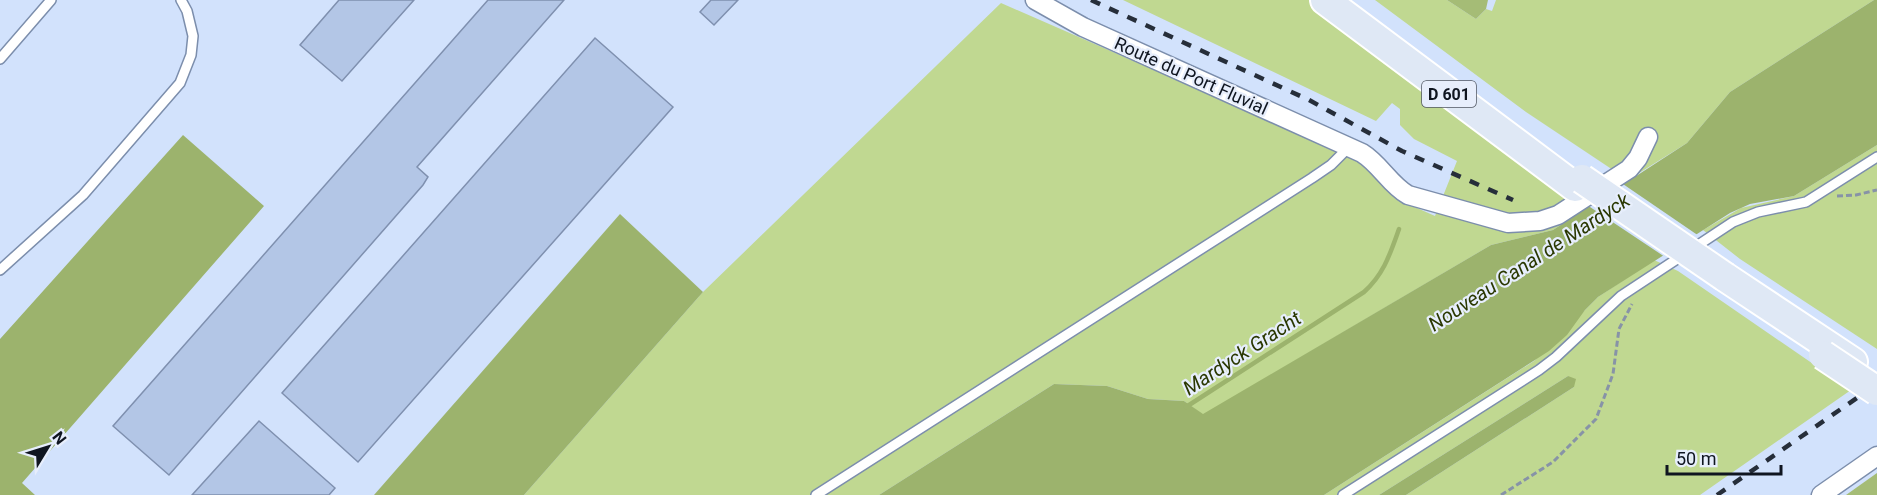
<svg xmlns="http://www.w3.org/2000/svg" width="1877" height="495" viewBox="0 0 1877 495" font-family="Roboto,sans-serif">
	<rect width="100%" height="100%" fill="#d2e2fc"/>
	<g fill="#c0d891">
		<path d="M1123 0H1311L1471 126 1584 210 1553 230 1491 245 1203 415 1184 401 1148 399 1107 386 1054 384 879 495H524L703 292 1001 3 1358 159 1399 200 1435 216 1457 161 1414 139 1400 125V109L1392 103 1376 121Z"/>
		<path d="M1375 0H1447L1476 19 1486 9 1492 11 1496 0H1874L1730 92 1687 143 1628 180 1526 112Z"/>
		<path d="M1877 145V349L1740 259 1703 230 1741 208 1794 196Z"/>
		<path d="M1654 260 1678 271 1851 390 1700 495H1406L1574 387 1568 376 1379 495H1324L1534 361 1598 297Z"/>
	</g>
	<g fill="#a5bc76">
		<path d="M1447 0H1488L1486 9 1476 19Z"/>
		<path d="M1877 473V495H1846Z"/>
	</g>
	<g fill="#9cb36d">
		<path d="M1874 0H1877V145L1794 196 1750 204 1730 213 1598 297 1585 310 1567 335 1549 351 1324 495H879L1054 384 1107 386 1148 399 1184 401 1203 414 1491 245 1553 230 1687 143 1730 92Z"/>
		<path d="M183 135 264 206 22 483 35 495H0V339Z"/>
		<path d="M620 214 703 292 524 495H374Z"/>
		<path d="M1568 376 1576 379 1574 387 1406 495H1379Z"/>
	</g>
	<path fill="#d2e2fc" d="M1620 182 1699 236 1665 257 1587 205Z"/>
	<g fill="none" stroke-linecap="round" stroke-linejoin="round">
		<path stroke="#9cb36d" stroke-width="4.5" d="M1186 407 1364 292C1384 274 1390 254 1399 229"/>
	</g>
	<g fill="#b3c6e6" stroke="#7f90af" stroke-width="1.5">
		<path d="M339 0H414L342 81 300 45Z"/>
		<path d="M488 0H564L417 167 428 177 423 185 169 475 113 426Z"/>
		<path d="M711 0H738L714 25 700 12Z"/>
		<path d="M595 38 673 107 358 462 282 393Z"/>
		<path d="M259 421 335 488 329 495H192Z"/>
	</g>
	<g fill="none" stroke-linecap="round" stroke-linejoin="round">
		<g stroke="#7c8eac" stroke-width="12">
			<g id="lane">
				<path d="M0 59 51 0"/>
				<path d="M0 270 83 195 180 83 191 55 193 36 187 11 181 0"/>
				<path d="M816 495 1312 178 1331 165 1349 147"/>
				<path d="M1343 495 1539 370 1556 357 1621 296 1733 222 1758 212 1806 202 1877 157"/>
			</g>
		</g>
		<g stroke="#7c8eac" stroke-width="21">
			<g id="street">
				<path d="M1035 0 1083 27 1362 153C1380 164 1390 185 1408 195L1508 223 1540 221 1558 215 1629 169 1638 158 1648 137"/>
				<path d="M1821 495 1877 456"/>
			</g>
		</g>
		<g stroke="#fff" stroke-width="32">
			<g id="primary">
				<path d="M1325 0 1575 187"/>
				<path d="M1725 277 1853 362"/>
			</g>
		</g>
		<g stroke="#8793a7" stroke-width="3" stroke-dasharray="6 3" stroke-linecap="butt">
			<path d="M1837 196 1856 195 1877 190"/>
			<path d="M1501 495 1553 462 1596 419 1613 374 1619 329 1632 304"/>
		</g>
		<use href="#lane" stroke="#fff" stroke-width="9"/>
		<use href="#street" stroke="#fff" stroke-width="18"/>
		<use href="#primary" stroke="#dfe8f5" stroke-width="28"/>
		<g stroke="#262e3a" stroke-width="4.5" stroke-dasharray="10 10" stroke-linecap="butt">
			<path d="M1091 0 1309 100 1402 151 1513 200"/>
			<path d="M1717 495 1877 384"/>
		</g>
		<g stroke="#fff" stroke-width="32" stroke-linecap="butt">
			<g id="primary-bridge">
				<path d="M1582 179 1725 277"/>
				<path d="M1823 355 1877 391"/>
			</g>
		</g>
		<use href="#primary-bridge" stroke="#dfe8f5" stroke-width="28"/>
	</g>
	<g text-anchor="middle" stroke-width="4.5" stroke-linejoin="round" paint-order="stroke">
		<rect fill="#e7eefc" stroke="#505662" stroke-width="1.5" x="1422" y="81" width="54" height="26" rx="4.5"/>
		<g font-size="16" font-weight="bold" fill="#0f1520">
			<text x="1449" y="100">D 601</text>
		</g>
		<g font-size="18" fill="#0f1520" stroke="#e7eefc">
			<text transform="translate(1191 76) rotate(24)" y="6">Route du Port Fluvial</text>
		</g>
		<g font-size="20" font-style="italic" fill="#2a3801" stroke="#e7eefc">
			<text transform="translate(1529 262) rotate(-33)" y="7">Nouveau Canal de Mardyck</text>
			<text transform="translate(1242 353) rotate(-33)" y="7">Mardyck Gracht</text>
		</g>
	</g>
	<g transform="translate(48 447) rotate(52)" stroke="#e7eefc" stroke-width="4.5" paint-order="stroke">
	<path d="M0-4.5L10 22L0 15L-10 22Z" fill="#0f1520"/>
	<text y="-9" font-size="16" font-weight="bold" text-anchor="middle" fill="#0f1520">N</text>
	</g>
	<path d="M1667 465v9h114v-9" fill="none" stroke="#0f1520" stroke-width="3"/>
	<text x="1676" y="465" font-size="18" fill="#0f1520" stroke="#e7eefc" stroke-width="4.5" paint-order="stroke">50 m</text>
</svg>
